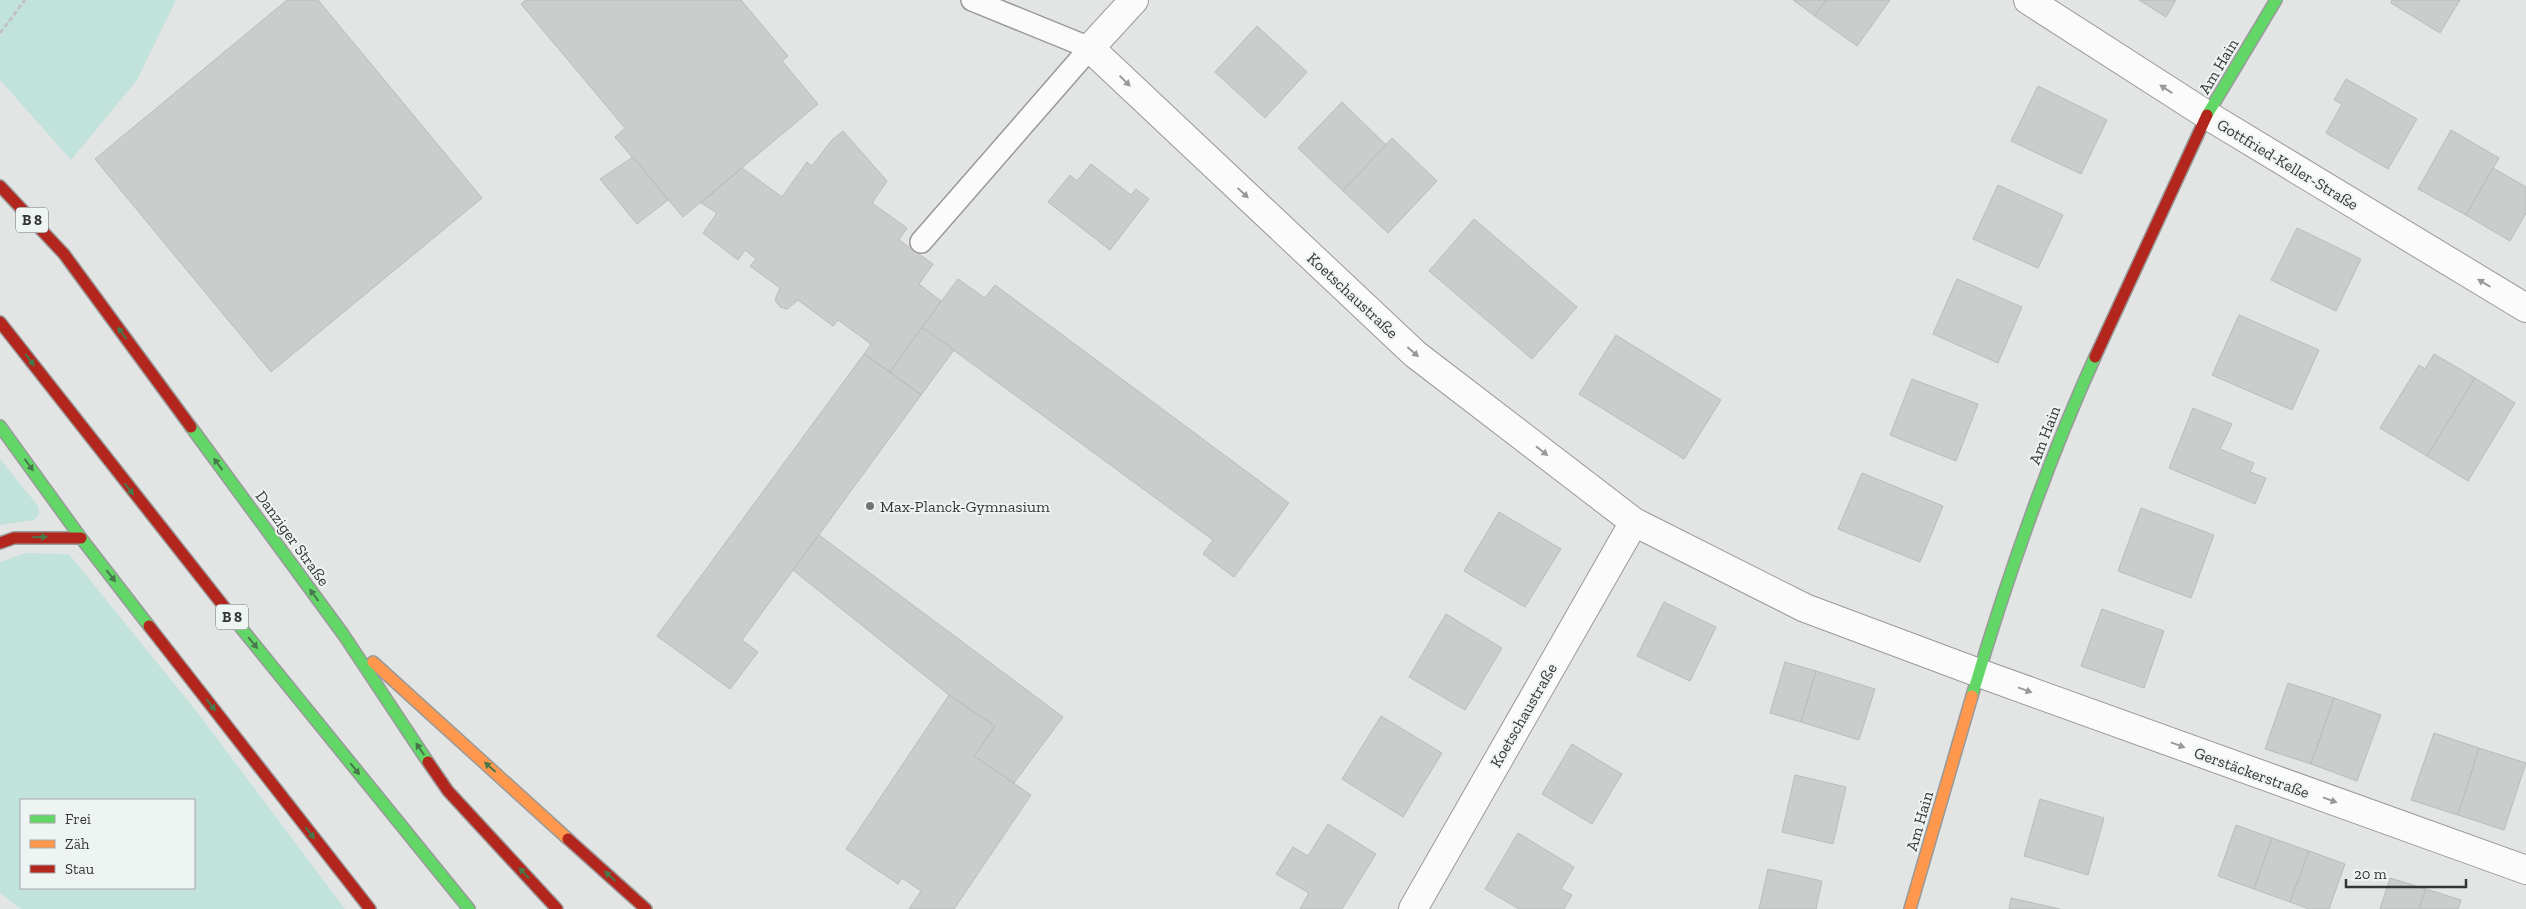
<svg xmlns="http://www.w3.org/2000/svg" width="2526" height="909" viewBox="0 0 2526 909" font-family="'Zilla Slab',serif">
	<rect width="100%" height="100%" fill="#e2e5e4"/>
	<g fill="#c1e3dc" fill-rule="evenodd">
		<path d="M0 0H176L137 80 71 160 0 80Z"/>
		<path d="M0 459 38 506 39 514 34 520 0 525Z"/>
		<path d="M26 553 69 554 197 712 345 909H21L0 893V562ZM21 800H194V888H21Z"/>
	</g>
	<g fill="#cacdcc" stroke="#babcbb">
		<path d="M287 0H318L482 198 271 372 95 159Z"/>
		<path d="M526 0H741L788 56 782 61 818 104 683 217 615 137 625 128 521 4Z"/>
		<path d="M1793 0H1826L1815 16Z"/>
		<path d="M1826 0H1890L1857 46 1815 16Z"/>
		<path d="M2139 0H2176L2166 17Z"/>
		<path d="M2392 0H2460L2440 33 2391 3Z"/>
		<path d="M1257 26 1307 72 1265 118 1215 72Z"/>
		<path d="M2346 79 2417 119 2388 169 2326 133 2342 104 2334 100Z"/>
		<path d="M2038 86 2107 120 2081 174 2011 141Z"/>
		<path d="M1342 102 1386 145 1343 191 1298 148Z"/>
		<path d="M2451 130 2499 158 2466 215 2418 189Z"/>
		<path d="M843 131 887 181 872 203 907 228 899 240 933 264 919 284 941 301 890 372 864 354 871 344 838 320 833 326 798 300 787 309 780 307 775 300 780 288 750 266 756 259 745 250 738 260 703 233 717 213 701 203 742 168 782 197 807 162 812 166 831 141Z"/>
		<path d="M1392 138 1437 181 1388 233 1343 191Z"/>
		<path d="M633 157 668 200 637 224 600 179Z"/>
		<path d="M1091 164 1131 195 1136 189 1149 199 1110 250 1048 202 1070 175 1077 181Z"/>
		<path d="M2493 168 2526 187V213L2510 241 2466 215Z"/>
		<path d="M1998 185 2063 215 2038 268 1973 239Z"/>
		<path d="M1474 219 1577 307 1532 359 1429 271Z"/>
		<path d="M2297 228 2361 259 2336 311 2271 280Z"/>
		<path d="M958 279 985 298 995 285 1289 503 1234 577 1203 554 1213 540 922 327Z"/>
		<path d="M1957 279 2022 307 1998 363 1933 334Z"/>
		<path d="M2239 315 2319 350 2292 410 2212 375Z"/>
		<path d="M922 327 954 350 921 395 890 372Z"/>
		<path d="M1616 335 1721 400 1684 459 1579 394Z"/>
		<path d="M864 354 921 395 742 640 758 652 730 689 657 636Z"/>
		<path d="M2434 354 2475 378 2427 456 2380 428 2419 365 2425 369Z"/>
		<path d="M2475 378 2515 403 2468 481 2427 456Z"/>
		<path d="M1912 379 1978 404 1956 461 1890 435Z"/>
		<path d="M2193 408 2232 424 2220 449 2254 463 2250 472 2266 478 2255 504 2169 468Z"/>
		<path d="M1862 473 1943 506 1920 562 1838 529Z"/>
		<path d="M2141 508 2214 535 2191 598 2118 571Z"/>
		<path d="M1499 512 1561 549 1525 607 1464 571Z"/>
		<path d="M819 535 1063 717 1014 783 974 756 995 726 949 695 793 570Z"/>
		<path d="M1664 602 1716 627 1690 681 1637 656Z"/>
		<path d="M2102 609 2164 631 2144 688 2081 666Z"/>
		<path d="M1446 614 1502 648 1465 710 1409 677Z"/>
		<path d="M1785 662 1816 671 1801 722 1770 713Z"/>
		<path d="M1816 671 1875 689 1859 740 1801 722Z"/>
		<path d="M2288 683 2334 698 2311 764 2265 749Z"/>
		<path d="M949 695 995 726 974 756 1031 795 954 909H909L921 891 902 878 898 884 846 849Z"/>
		<path d="M2334 698 2381 715 2357 781 2311 764Z"/>
		<path d="M1381 716 1442 753 1403 817 1342 779Z"/>
		<path d="M2434 733 2479 748 2458 815 2411 800Z"/>
		<path d="M1572 744 1622 774 1592 824 1542 794Z"/>
		<path d="M2479 748 2526 763 2504 830 2458 815Z"/>
		<path d="M1795 775 1846 787 1833 844 1782 832Z"/>
		<path d="M2040 799 2104 818 2088 875 2024 856Z"/>
		<path d="M1328 824 1376 854 1342 909H1300L1309 893 1276 874 1293 847 1308 856Z"/>
		<path d="M2236 825 2272 838 2254 889 2218 876Z"/>
		<path d="M1518 833 1574 867 1561 889 1572 895 1564 909H1519L1485 889Z"/>
		<path d="M2272 838 2309 851 2290 902 2254 889Z"/>
		<path d="M2309 851 2345 864 2329 909H2309L2290 902Z"/>
		<path d="M1768 869 1822 881 1816 909H1759Z"/>
		<path d="M2390 878 2426 889 2419 909H2380Z"/>
		<path d="M2426 889 2461 900 2458 909H2419Z"/>
		<path d="M2011 898 2060 909H2009Z"/>
	</g>
	<g fill="none" stroke-linecap="round" stroke-linejoin="round">
		<g stroke="#989a99" stroke-width="24">
			<path id="lane" d="M921 242 1090 48 972 0"/>
		</g>
		<g stroke="#989a99" stroke-width="30">
			<g id="street">
				<path d="M1134 0 1090 48 1415 354 1634 522 1805 608 1979 673 2526 870"/>
				<path d="M2028 0 2207 115 2526 308"/>
				<path d="M1413 909 1634 522"/>
			</g>
		</g>
		<g stroke="#989a99" stroke-width="14">
			<g id="fast">
				<path d="M2207 115 2276 0"/>
				<path d="M0 426 81 538 149 626"/>
				<path d="M191 427 343 634 428 762"/>
				<path d="M229 613 469 909"/>
				<path d="M1972 696C2006 581 2045 467 2095 357"/>
			</g>
		</g>
		<g stroke="#989a99" stroke-width="14">
			<g id="slow">
				<path d="M373 662 568 839"/>
				<path d="M1910 909 1972 696"/>
			</g>
		</g>
		<g stroke="#989a99" stroke-width="14">
			<g id="jam">
				<path d="M0 186 64 254 191 427"/>
				<path d="M0 322 229 613"/>
				<path d="M2095 357 2207 115"/>
				<path d="M0 543 14 538H81"/>
				<path d="M149 626 370 909"/>
				<path d="M428 762 448 791 557 909"/>
				<path d="M568 839 646 909"/>
			</g>
		</g>
		<path stroke="#c3c3c3" stroke-width="3" stroke-dasharray="5 2.5" stroke-linecap="butt" d="M0 33 25 0"/>
		<use href="#lane" stroke="#fbfbfb" stroke-width="21"/>
		<use href="#street" stroke="#fbfbfb" stroke-width="28"/>
		<use href="#fast" stroke="#63d668" stroke-width="11"/>
		<use href="#slow" stroke="#ff974d" stroke-width="11"/>
		<use href="#jam" stroke="#b3261e" stroke-width="11"/>
	</g>
	<defs><path id="oneway-solid" d="M-6-.8H1V-3.2L6.5 0L1 3.2V.8H-6Z" transform="scale(1.25)"/></defs>
	<g fill="#989998">
		<use href="#oneway-solid" transform="translate(1125 81) rotate(44)"/>
		<use href="#oneway-solid" transform="translate(2166 89) rotate(-147)"/>
		<use href="#oneway-solid" transform="translate(1243 193) rotate(43)"/>
		<use href="#oneway-solid" transform="translate(2484 283) rotate(-149)"/>
		<use href="#oneway-solid" transform="translate(1413 352) rotate(41)"/>
		<use href="#oneway-solid" transform="translate(1542 451) rotate(38)"/>
		<use href="#oneway-solid" transform="translate(2025 690) rotate(20)"/>
		<use href="#oneway-solid" transform="translate(2178 745) rotate(20)"/>
		<use href="#oneway-solid" transform="translate(2330 800) rotate(20)"/>
	</g>
	<g fill="#47774a">
		<use href="#oneway-solid" transform="translate(122 333) rotate(-126)"/>
		<use href="#oneway-solid" transform="translate(30 360) rotate(52)"/>
		<use href="#oneway-solid" transform="translate(218 464) rotate(-126)"/>
		<use href="#oneway-solid" transform="translate(29 465) rotate(54)"/>
		<use href="#oneway-solid" transform="translate(129 489) rotate(52)"/>
		<use href="#oneway-solid" transform="translate(40 537) rotate(-1)"/>
		<use href="#oneway-solid" transform="translate(111 576) rotate(52)"/>
		<use href="#oneway-solid" transform="translate(314 595) rotate(-126)"/>
		<use href="#oneway-solid" transform="translate(253 643) rotate(51)"/>
		<use href="#oneway-solid" transform="translate(211 705) rotate(52)"/>
		<use href="#oneway-solid" transform="translate(420 749) rotate(-124)"/>
		<use href="#oneway-solid" transform="translate(490 767) rotate(-138)"/>
		<use href="#oneway-solid" transform="translate(355 769) rotate(51)"/>
		<use href="#oneway-solid" transform="translate(310 833) rotate(52)"/>
		<use href="#oneway-solid" transform="translate(524 873) rotate(-133)"/>
		<use href="#oneway-solid" transform="translate(610 876) rotate(-138)"/>
	</g>
	<circle fill="#727473" stroke="#eef4f2" stroke-width="2" cx="870" cy="506" r="5"/>
	<g text-anchor="middle" stroke-width="4" stroke-linejoin="round" paint-order="stroke">
		<g fill="#eef4f2" stroke="#6c706e" stroke-width="1">
			<rect x="16" y="207.5" width="32" height="25" rx="4"/>
			<rect x="216" y="604.5" width="32" height="25" rx="4"/>
		</g>
		<g font-size="15" font-weight="bold" fill="#353736">
			<text x="32" y="225">B 8</text>
			<text x="232" y="622">B 8</text>
		</g>
		<g font-size="16" fill="#353736" stroke="#eef4f2">
			<text transform="translate(2218 66) rotate(-59)" y="6">Am Hain</text>
			<text transform="translate(2288 164) rotate(31)" y="6">Gottfried-Keller-Straße</text>
			<text transform="translate(1353 295) rotate(43)" y="6">Koetschaustraße</text>
			<text transform="translate(2044 435) rotate(-69)" y="6">Am Hain</text>
			<text transform="translate(293 538) rotate(54)" y="6">Danziger Straße</text>
			<text transform="translate(1523 715) rotate(-60)" y="6">Koetschaustraße</text>
			<text transform="translate(2252 772) rotate(20)" y="6">Gerstäckerstraße</text>
			<text transform="translate(1919 821) rotate(-74)" y="6">Am Hain</text>
		</g>
		<g font-size="16" fill="#353736" stroke="#eef4f2" text-anchor="start">
			<text x="880" y="512">Max-Planck-Gymnasium</text>
		</g>
	</g>
	<rect x="20" y="799" width="175" height="90" fill="#eef4f2" stroke="#a4a8a7"/>
	<rect x="30" y="815" width="25" height="8" fill="#63d668" stroke="#a4a8a7"/>
	<text x="65" y="824" font-size="15" fill="#353736">Frei</text>
	<rect x="30" y="840" width="25" height="8" fill="#ff974d" stroke="#a4a8a7"/>
	<text x="65" y="849" font-size="15" fill="#353736">Zäh</text>
	<rect x="30" y="865" width="25" height="8" fill="#b3261e" stroke="#a4a8a7"/>
	<text x="65" y="874" font-size="15" fill="#353736">Stau</text>
	<path d="M2346 879v8h120v-8" fill="none" stroke="#353736" stroke-width="2.5"/>
	<text x="2354" y="879" font-size="15" fill="#353736" stroke="#eef4f2" stroke-width="4" paint-order="stroke">20 m</text>
</svg>
